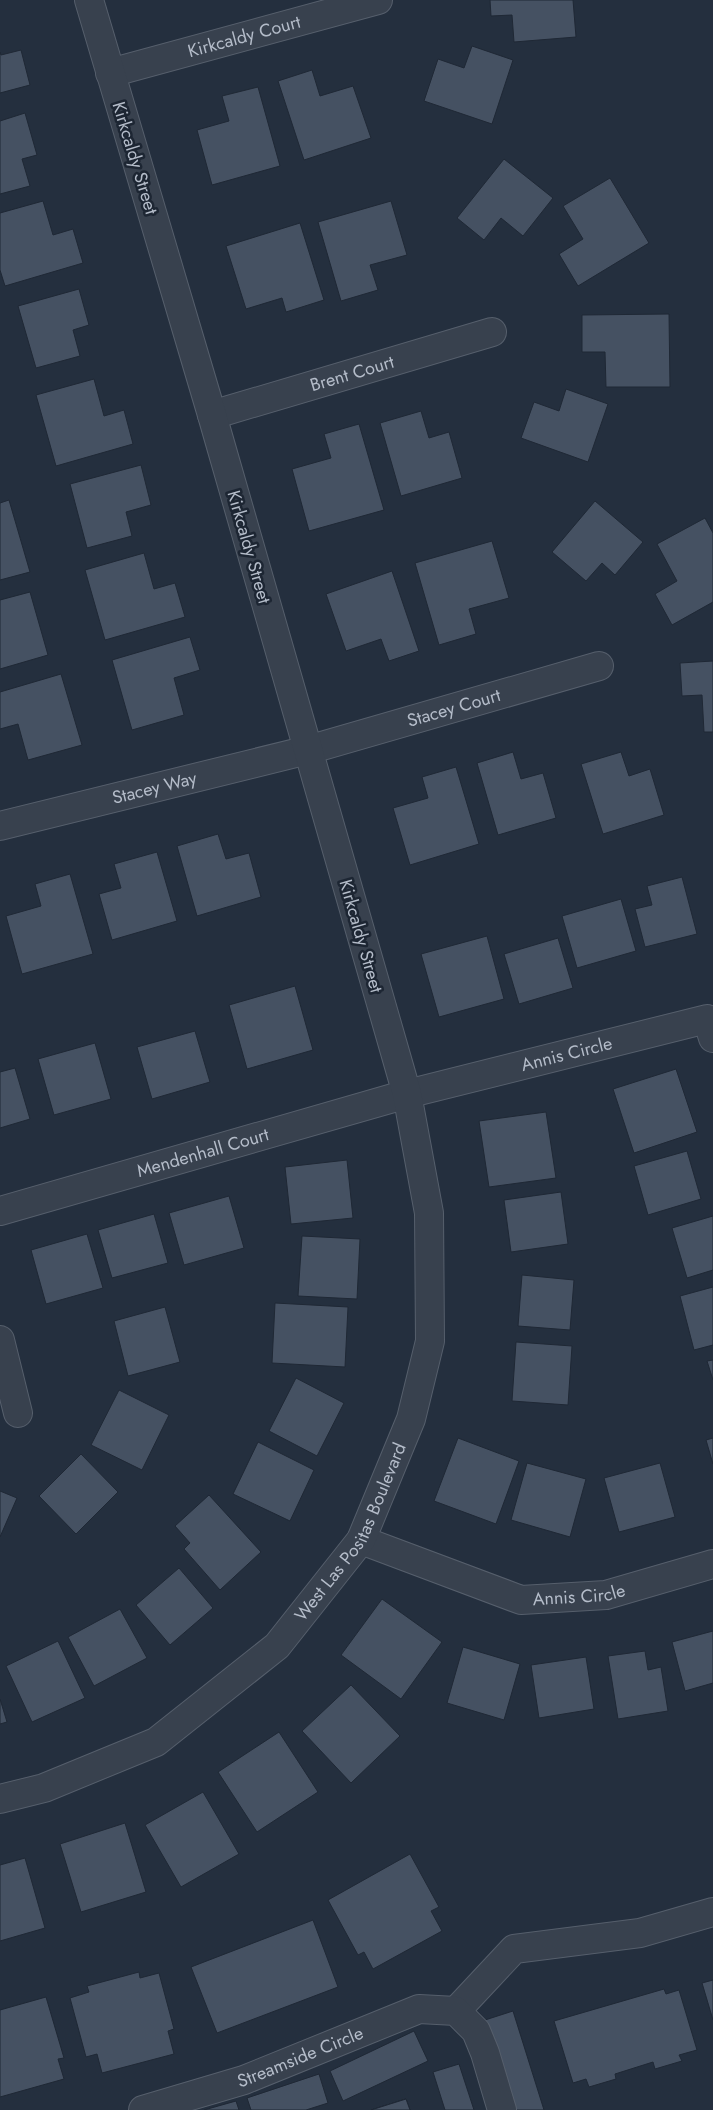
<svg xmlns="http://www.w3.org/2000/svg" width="713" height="2110" viewBox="0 0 713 2110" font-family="Jost,sans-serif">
	<rect width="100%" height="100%" fill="#242f3e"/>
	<g fill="#455162" stroke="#1f2835">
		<path d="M490 0H573L576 37 514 42 512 15 491 16Z"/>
		<path d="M472 46 513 60 492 124 424 101 438 59 464 68Z"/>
		<path d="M21 50 30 85 0 93V52L1 55Z"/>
		<path d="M312 70 320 96 353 86 371 138 304 160 278 81Z"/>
		<path d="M258 87 280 166 212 185 197 130 229 121 222 96Z"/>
		<path d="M25 113 37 155 22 159 30 186 0 194V121Z"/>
		<path d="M504 159 553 198 523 236 501 218 484 240 457 218Z"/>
		<path d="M610 178 649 243 578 286 559 254 583 239 563 206Z"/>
		<path d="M43 201 53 235 73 229 83 263 5 286 0 270V213Z"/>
		<path d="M391 201 407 255 370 265 378 290 341 301 318 222Z"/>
		<path d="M300 223 324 300 286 312 282 298 246 309 226 246Z"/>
		<path d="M79 289 89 325 73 330 80 356 36 368 18 306Z"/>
		<path d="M669 314 670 387H606L605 352H582V315Z"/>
		<path d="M94 379 104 416 124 410 133 444 56 466 36 395Z"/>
		<path d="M566 389 608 404 588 462 521 438 534 402 559 411Z"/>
		<path d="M421 411 429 438 449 432 462 478 401 496 380 423Z"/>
		<path d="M359 424 384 510 309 531 292 469 331 458 324 434Z"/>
		<path d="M141 465 151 505 126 512 132 536 87 548 70 484Z"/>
		<path d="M9 500 30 572 0 580V503Z"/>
		<path d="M595 501 643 542 615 575 602 563 586 581 552 552Z"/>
		<path d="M705 518 713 533V602L672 625 655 594 677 581 657 544Z"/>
		<path d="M492 541 509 598 469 609 476 634 439 645 415 563Z"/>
		<path d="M144 553 154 589 175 583 185 617 105 640 85 570Z"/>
		<path d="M392 571 419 651 389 661 381 639 346 651 326 594Z"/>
		<path d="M30 592 48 655 0 669V600Z"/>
		<path d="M190 637 200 670 174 678 184 715 132 730 112 660Z"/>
		<path d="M713 661V732H704L702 695 682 696 680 663Z"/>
		<path d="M61 674 82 745 28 760 18 724 0 729V692Z"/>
		<path d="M513 752 521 779 543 773 556 818 498 835 477 763Z"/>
		<path d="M621 752 629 776 650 769 664 815 603 834 581 764Z"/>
		<path d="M456 767 479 844 410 865 393 808 428 798 422 777Z"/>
		<path d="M218 834 226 859 249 853 261 897 197 916 177 846Z"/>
		<path d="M157 852 177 921 112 940 99 894 121 888 114 864Z"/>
		<path d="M70 874 93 954 22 974 6 916 41 906 35 884Z"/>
		<path d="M682 877 697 934 645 947 635 909 652 905 647 886Z"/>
		<path d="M621 899 636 951 577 968 562 916Z"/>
		<path d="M487 936 504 999 439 1017 421 954Z"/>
		<path d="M558 938 573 988 519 1004 504 954Z"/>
		<path d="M295 986 313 1050 247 1069 229 1005Z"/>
		<path d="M195 1031 210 1082 152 1099 137 1047Z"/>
		<path d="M95 1043 111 1099 54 1115 38 1059Z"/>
		<path d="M15 1068 30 1119 0 1128V1072Z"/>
		<path d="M676 1069 697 1132 634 1153 613 1089Z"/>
		<path d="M546 1112 556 1178 489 1187 479 1121Z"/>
		<path d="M687 1151 701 1199 648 1215 634 1166Z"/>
		<path d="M347 1160 353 1218 291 1224 285 1167Z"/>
		<path d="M561 1192 568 1244 511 1252 504 1200Z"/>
		<path d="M229 1196 244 1248 184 1265 169 1213Z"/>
		<path d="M154 1214 168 1263 112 1278 98 1230Z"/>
		<path d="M713 1216V1270L687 1278 672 1228Z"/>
		<path d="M87 1234 103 1288 46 1304 31 1250Z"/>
		<path d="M302 1236 360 1239 357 1299 298 1296Z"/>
		<path d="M522 1275 574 1280 570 1330 518 1326Z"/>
		<path d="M713 1287V1345L694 1350 680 1296Z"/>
		<path d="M275 1303 348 1307 345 1367 272 1363Z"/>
		<path d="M165 1307 180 1362 128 1376 114 1321Z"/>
		<path d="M516 1342 572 1346 568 1405 512 1401Z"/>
		<path d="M713 1360V1380L707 1361Z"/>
		<path d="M296 1378 344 1403 317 1456 269 1431Z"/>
		<path d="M119 1390 169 1415 142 1470 91 1445Z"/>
		<path d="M458 1438 519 1461 496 1524 434 1501Z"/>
		<path d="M713 1438V1464L706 1440Z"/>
		<path d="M258 1442 314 1470 290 1521 233 1494Z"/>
		<path d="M81 1454 118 1492 76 1534 39 1496Z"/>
		<path d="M527 1463 586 1479 570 1537 511 1520Z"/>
		<path d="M660 1463 675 1517 619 1532 604 1478Z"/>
		<path d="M0 1491 17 1498 0 1537Z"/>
		<path d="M209 1495 261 1552 220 1590 184 1549 190 1543 175 1526Z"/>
		<path d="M179 1568 213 1608 170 1645 136 1605Z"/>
		<path d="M382 1599 442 1642 401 1699 341 1655Z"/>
		<path d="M120 1609 147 1658 94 1686 68 1637Z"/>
		<path d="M713 1631V1683L685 1691 672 1642Z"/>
		<path d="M58 1641 85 1698 32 1722 6 1666Z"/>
		<path d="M463 1647 520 1664 504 1720 447 1703Z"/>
		<path d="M645 1651 648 1670 661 1667 668 1711 618 1719 608 1656Z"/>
		<path d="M586 1657 594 1709 539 1718 531 1665Z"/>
		<path d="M351 1685 400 1736 351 1783 302 1731Z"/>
		<path d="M0 1699 7 1722 0 1724Z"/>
		<path d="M279 1732 318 1792 257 1832 218 1772Z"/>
		<path d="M203 1792 239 1854 181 1887 145 1825Z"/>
		<path d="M125 1823 146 1892 81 1912 60 1844Z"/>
		<path d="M410 1854 439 1907 431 1911 442 1931 373 1969 364 1952 358 1955 328 1900Z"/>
		<path d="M25 1858 45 1928 0 1941V1865Z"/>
		<path d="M313 1920 338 1987 217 2033 191 1967Z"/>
		<path d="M139 1972 140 1978 159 1973 174 2029 168 2031 174 2054 102 2073 97 2054 86 2057 70 1998 89 1992 87 1986Z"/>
		<path d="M713 1980V2020L702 1983Z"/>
		<path d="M664 1989 666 1994 679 1990 697 2050 679 2055 682 2061 655 2069 653 2062 615 2074 616 2079 589 2087 586 2079 573 2083 554 2021Z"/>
		<path d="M46 1997 64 2058 58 2059 64 2079 0 2097V2010Z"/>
		<path d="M513 2011 544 2110H513L485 2020Z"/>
		<path d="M414 2031 428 2061 343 2101 330 2071Z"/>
		<path d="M459 2064 474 2110H445L433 2072Z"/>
		<path d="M319 2074 328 2103 306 2110H251L247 2098Z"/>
		<path d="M406 2099 410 2110H371Z"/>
		<path d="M406 2099 410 2110H371Z"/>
		<path d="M406 2099 410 2110H371Z"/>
		<path d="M236 2101 239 2110H204Z"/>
	</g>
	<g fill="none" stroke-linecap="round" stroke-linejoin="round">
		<g stroke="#565f6c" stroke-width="30">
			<g id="minor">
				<path id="s1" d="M110 73 378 0"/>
				<path id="s2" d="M212 415 492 332"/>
				<path id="s3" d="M0 826 308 750 599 666"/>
				<path id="s4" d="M0 1211 407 1094 707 1019 713 1038"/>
				<path d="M0 1340 18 1413"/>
				<path id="s5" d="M361 1540 521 1600 606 1595 713 1564"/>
				<path id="s6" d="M0 1799 44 1788 156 1742 277 1646 361 1540 411 1419 430 1341 429 1213 407 1094 212 415 89 0"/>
				<path d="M456 2011 514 1949 640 1933 713 1912"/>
				<path id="s7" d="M143 2110 244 2080 419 2009 456 2011 476 2031 485 2053 502 2110"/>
			</g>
		</g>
		<use href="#minor" stroke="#38414e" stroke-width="28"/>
	</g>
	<g text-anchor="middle" stroke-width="5" stroke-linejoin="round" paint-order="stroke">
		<g font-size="18" fill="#b4bcc9" stroke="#1d2633">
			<text dy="6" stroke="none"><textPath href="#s1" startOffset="139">Kirkcaldy Court</textPath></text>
			<text transform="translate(135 158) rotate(73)" y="6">Kirkcaldy Street</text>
			<text dy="6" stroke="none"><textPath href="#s2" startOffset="146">Brent Court</textPath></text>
			<text transform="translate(249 547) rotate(74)" y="6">Kirkcaldy Street</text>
			<text dy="6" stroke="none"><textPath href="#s3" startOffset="469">Stacey Court</textPath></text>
			<text dy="6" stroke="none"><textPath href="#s3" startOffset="159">Stacey Way</textPath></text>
			<text transform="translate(361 936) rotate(74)" y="6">Kirkcaldy Street</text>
			<text dy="6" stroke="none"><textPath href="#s4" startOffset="588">Annis Circle</textPath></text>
			<text dy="6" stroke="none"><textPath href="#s4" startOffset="211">Mendenhall Court</textPath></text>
			<text dy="6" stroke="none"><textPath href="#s6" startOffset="458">West Las Positas Boulevard</textPath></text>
			<text dy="6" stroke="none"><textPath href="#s5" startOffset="229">Annis Circle</textPath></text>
			<text dy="6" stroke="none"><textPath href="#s7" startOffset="166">Streamside Circle</textPath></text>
		</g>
	</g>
</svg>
